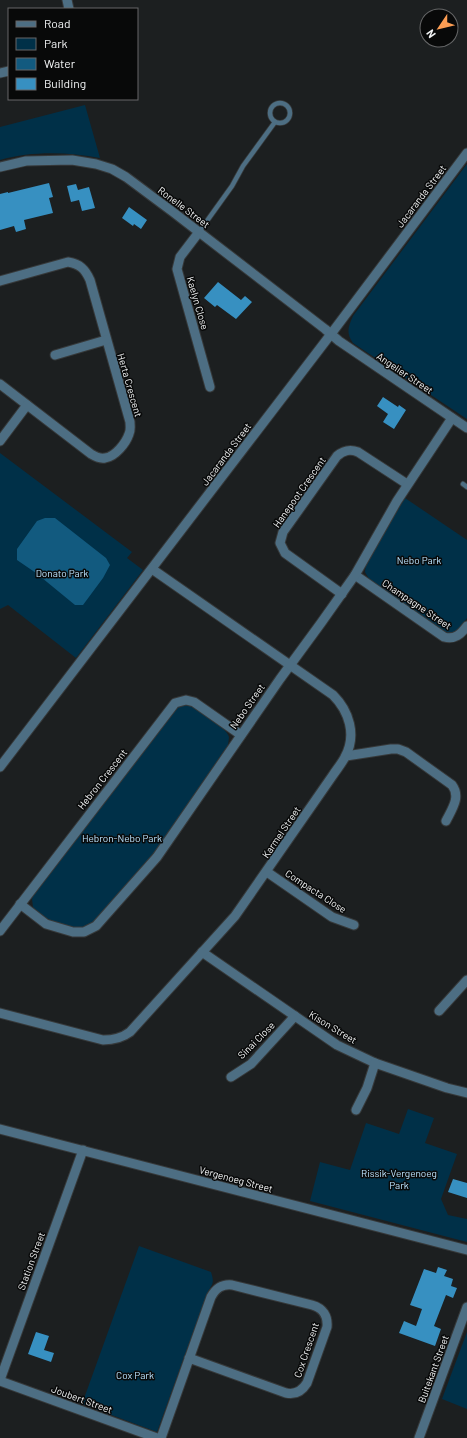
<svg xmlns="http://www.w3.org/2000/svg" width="467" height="1438" viewBox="0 0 467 1438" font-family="Barlow,sans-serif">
	<rect width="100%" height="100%" fill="#1c1f20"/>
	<g fill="#003048">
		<path d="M85 105 100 158C67 152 32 151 0 160V127Z"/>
		<path d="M467 164V419L353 343C346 333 348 327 353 316Z"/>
		<path d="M0 453 132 552 127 558 143 570 76 658 8 605 0 609Z"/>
		<path d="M405 498 467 540V618L459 629 453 633 445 632 369 579 365 572 366 564Z"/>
		<path d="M182 705C186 705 189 705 192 706 200 710 227 728 229 737L228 745 150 859 93 923C90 925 86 927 82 928 67 929 42 919 33 907L32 899 33 895 172 715 178 707Z"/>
		<path d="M408 1109 434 1118 425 1143 457 1154 441 1199 448 1215 467 1219V1242L310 1201 320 1162 350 1170 366 1123 399 1134Z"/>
		<path d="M139 1246 211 1272C215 1284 212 1284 207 1294L157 1432 82 1404Z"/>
		<path d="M467 1332V1409L442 1399Z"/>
	</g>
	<path fill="#125a7f" d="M45 518H55L106 558 110 565 103 578 83 605H75L36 573 17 560V549L37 521Z"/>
	<g fill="#3790c1">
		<path d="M49 183 53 197 49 198 53 213 24 220 26 229 16 232 14 226 0 230V194L8 192V193Z"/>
		<path d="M76 184 78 190 89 187 95 208 82 211 79 200 71 202 67 186Z"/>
		<path d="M129 207 147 220 141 229 134 224 133 226 122 218Z"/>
		<path d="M218 282 241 300 245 296 252 302 236 319 217 305 215 307 204 298Z"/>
		<path d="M383 397 398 407 399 405 406 410 394 429 383 422 388 414 377 406Z"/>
		<path d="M453 1179 467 1183V1198L448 1192Z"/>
		<path d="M438 1267 447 1270 444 1276 453 1279 451 1286 457 1288 453 1298 446 1295 434 1326 441 1329 435 1346 399 1333 404 1321 416 1326 422 1309 410 1305 424 1269 436 1273Z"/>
		<path d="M36 1332 49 1336 44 1350 54 1353 51 1362 28 1354Z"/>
	</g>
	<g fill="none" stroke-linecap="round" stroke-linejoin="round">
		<g stroke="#36393a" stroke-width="6">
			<g id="lane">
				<circle cx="280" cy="113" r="10"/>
				<path d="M199 232 232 186 243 166 275 122"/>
				<path d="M463 484 467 487"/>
			</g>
		</g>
		<g stroke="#36393a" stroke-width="11">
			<g id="street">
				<path d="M67 0 69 9"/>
				<path d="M0 73 9 71"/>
				<path d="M0 167 26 161 72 160 96 164 112 169 126 177 173 212 325 329 339 341 467 428"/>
				<path d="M199 232 180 257 177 269 210 387"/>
				<path d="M0 281 68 262C80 264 85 269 90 280L130 422C130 426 131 430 129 434 126 443 115 457 105 458 100 459 96 457 91 454L0 384"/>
				<path d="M55 355 106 340"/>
				<path d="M0 441 27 405"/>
				<path d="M355 575 444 637C455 640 461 634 467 626"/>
				<path d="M342 594 285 553 280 543 283 532 337 456C344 450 350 449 358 452L407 484"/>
				<path d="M346 756 391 749H398L406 752 452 785C461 797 452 809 446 821"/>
				<path d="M0 767 331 334 467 153"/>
				<path d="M267 872 332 917 354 925"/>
				<path d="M20 904 46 924 73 932H84L96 926 157 857 280 679 321 623 355 575 397 501 452 418"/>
				<path d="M0 931 175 703 186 700 194 702 241 735"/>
				<path d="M202 952 337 1045 375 1063 447 1088 467 1093"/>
				<path d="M439 1011 467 980"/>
				<path d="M0 1013 103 1040C114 1040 122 1038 130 1032L235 916 333 775C337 769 342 763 345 757 357 735 349 711 333 695L152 569"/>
				<path d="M231 1077 251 1064 295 1016"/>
				<path d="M356 1110 367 1088 375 1063"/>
				<path d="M0 1129 467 1250"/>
				<path d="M0 1380 83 1150"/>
				<path d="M0 1381 157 1438"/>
				<path d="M161 1438 211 1297C216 1288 222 1284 232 1285L312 1305C323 1308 328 1316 327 1327L307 1383C302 1391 295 1395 286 1393L189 1358"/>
				<path d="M419 1438 467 1307"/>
			</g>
		</g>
		<use href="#lane" stroke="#4d6e83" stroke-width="4.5"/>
		<use href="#street" stroke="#4d6e83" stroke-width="9"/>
	</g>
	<g text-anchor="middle" stroke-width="3" stroke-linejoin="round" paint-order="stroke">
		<g font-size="10" fill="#f3f5f6" stroke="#080909">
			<text transform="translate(421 196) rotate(-53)" y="4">Jacaranda Street</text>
			<text transform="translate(184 207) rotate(37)" y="4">Ronelle Street</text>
			<text transform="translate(198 303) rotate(74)" y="4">Kaelyn Close</text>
			<text transform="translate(405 373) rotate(34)" y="4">Angelier Street</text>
			<text transform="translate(130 385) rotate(74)" y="4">Herta Crescent</text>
			<text transform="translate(226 454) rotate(-53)" y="4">Jacaranda Street</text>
			<text transform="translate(299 492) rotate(-55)" y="4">Hanepoot Crescent</text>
			<text transform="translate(417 604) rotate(34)" y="4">Champagne Street</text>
			<text transform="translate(247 706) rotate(-55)" y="4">Nebo Street</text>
			<text transform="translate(102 779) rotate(-52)" y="4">Hebron Crescent</text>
			<text transform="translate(281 832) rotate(-56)" y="4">Karmel Street</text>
			<text transform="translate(316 891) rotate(33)" y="4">Compacta Close</text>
			<text transform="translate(333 1027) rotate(31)" y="4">Kison Street</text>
			<text transform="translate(256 1040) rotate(-45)" y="4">Sinai Close</text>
			<text transform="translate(236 1179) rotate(15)" y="4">Vergenoeg Street</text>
			<text transform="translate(31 1261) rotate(-70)" y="4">Station Street</text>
			<text transform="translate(306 1350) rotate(-71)" y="4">Cox Crescent</text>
			<text transform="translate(433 1369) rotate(-70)" y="4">Buitekant Street</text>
			<text transform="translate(82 1399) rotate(20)" y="4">Joubert Street</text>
		</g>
		<g font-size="10" fill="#bbe4ff" stroke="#080909">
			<text x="419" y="564">Nebo Park</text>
			<text x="62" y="577">Donato Park</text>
			<text x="122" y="842">Hebron-Nebo Park</text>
			<text x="399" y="1177">Rissik-Vergenoeg<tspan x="399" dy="12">Park</tspan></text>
			<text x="135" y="1379">Cox Park</text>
		</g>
	</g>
	<rect x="8" y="8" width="130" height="92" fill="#080909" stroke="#666768"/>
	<rect x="16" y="21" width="20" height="6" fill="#4d6e83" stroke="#666768"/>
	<text x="44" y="28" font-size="12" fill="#f3f5f6">Road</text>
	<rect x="16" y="38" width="20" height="12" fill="#003048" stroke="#666768"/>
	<text x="44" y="48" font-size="12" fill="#f3f5f6">Park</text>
	<rect x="16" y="58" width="20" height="12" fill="#125a7f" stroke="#666768"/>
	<text x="44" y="68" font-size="12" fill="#f3f5f6">Water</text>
	<rect x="16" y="78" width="20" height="12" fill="#3790c1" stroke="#666768"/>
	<text x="44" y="88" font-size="12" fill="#f3f5f6">Building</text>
	<g transform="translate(439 28) rotate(235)"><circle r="19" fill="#080909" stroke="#666768"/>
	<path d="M0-3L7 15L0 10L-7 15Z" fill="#fc9d53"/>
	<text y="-6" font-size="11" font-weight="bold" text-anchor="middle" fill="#f3f5f6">N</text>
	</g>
</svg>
